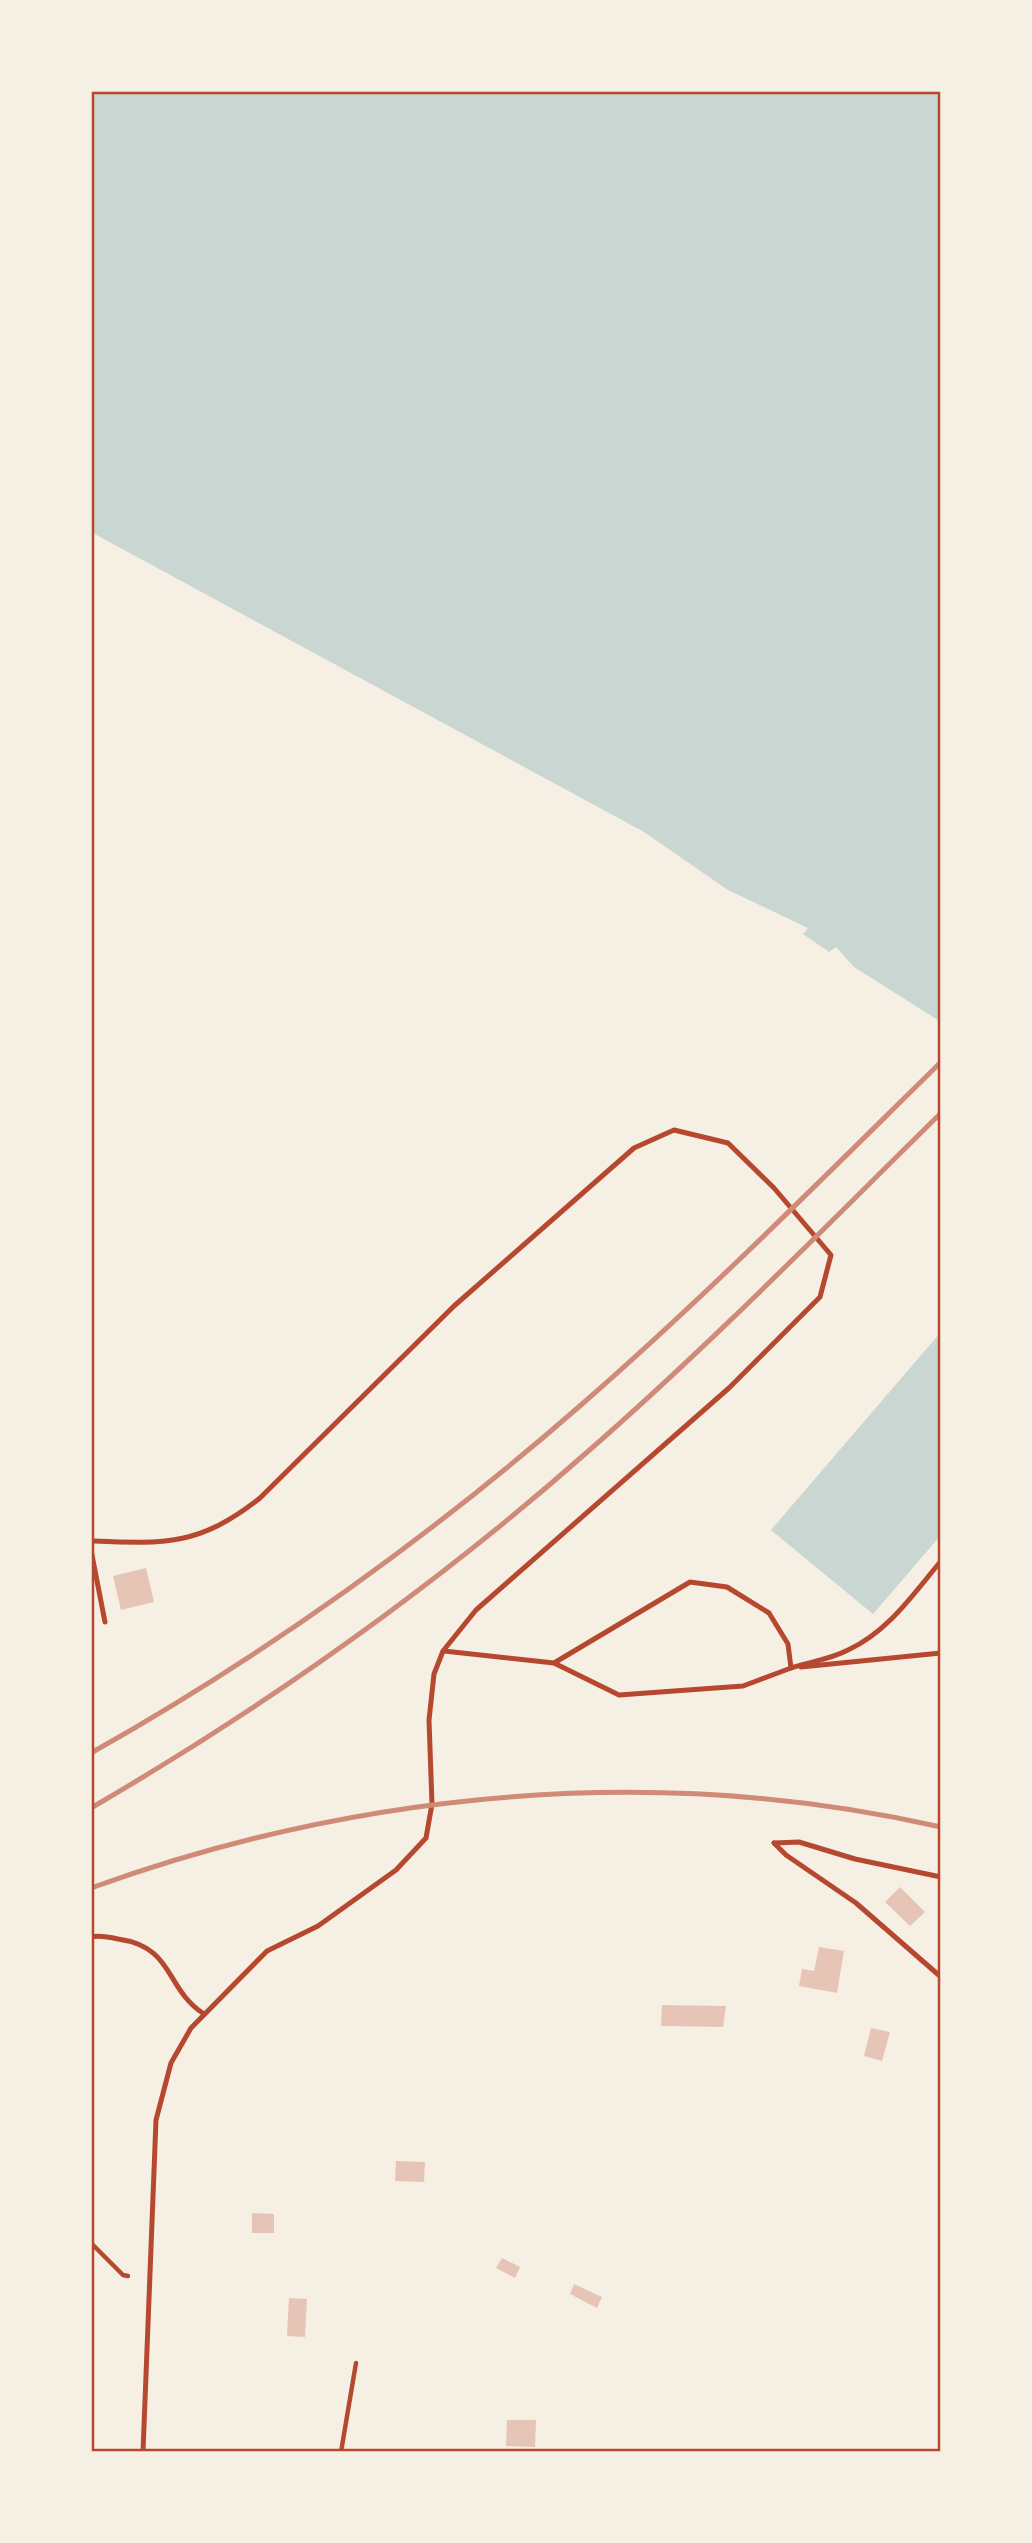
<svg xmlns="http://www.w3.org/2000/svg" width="1032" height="2543" viewBox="0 0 1032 2543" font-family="'PT Serif',serif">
	<rect width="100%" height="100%" fill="#f6efe4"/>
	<g fill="#c9d6d2">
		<path d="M91 91H941V1022L854 967 836 947 829 952 803 934 808 928 728 890 644 832 91 532Z"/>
		<path d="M941 1332V1535L873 1614 771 1530Z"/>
	</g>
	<g fill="#e6c5b7">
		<path d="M146 1568 154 1602 121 1610 113 1576Z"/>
		<path d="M900 1887 925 1912 910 1926 885 1902Z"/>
		<path d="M819 1947 844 1951 837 1993 799 1986 802 1969 814 1971Z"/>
		<path d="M662 2005 726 2006 723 2027 661 2026Z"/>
		<path d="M871 2028 890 2032 882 2061 864 2056Z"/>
		<path d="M396 2161 425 2162 424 2182 395 2181Z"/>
		<path d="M252 2213 274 2214V2233H252Z"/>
		<path d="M502 2258 520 2267 515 2278 496 2268Z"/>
		<path d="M574 2284 602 2297 597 2308 570 2294Z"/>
		<path d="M289 2298 307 2299 305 2337 287 2336Z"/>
		<path d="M507 2420H536L535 2447 506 2446Z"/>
	</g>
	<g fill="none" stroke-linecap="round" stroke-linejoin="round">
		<g stroke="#b5482f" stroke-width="4.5">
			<path d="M91 2243 123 2275 128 2276"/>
			<path d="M341 2452 356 2363"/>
		</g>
		<g stroke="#b5482f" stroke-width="5">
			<path d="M91 1541C165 1544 199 1546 260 1498L454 1306 634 1148 674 1130 728 1143 774 1188 831 1255 820 1297 729 1388 476 1610 443 1651 434 1674 429 1720 432 1804 426 1838 396 1870 318 1926 267 1951 191 2028 171 2063 156 2120 143 2452"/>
			<path d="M91 1550 105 1622"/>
			<path d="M444 1651 554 1663 619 1695 743 1686 791 1668 788 1644 769 1613 727 1587 690 1582 554 1663"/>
			<path d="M801 1667 941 1653"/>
			<path d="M791 1668C810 1662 831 1659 848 1650 888 1632 914 1593 941 1561"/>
			<path d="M774 1843 786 1855 856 1903 941 1977"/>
			<path d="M774 1843 799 1842 855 1859 941 1877"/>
			<path d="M91 1937C100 1935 109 1937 118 1939 175 1947 164 1988 204 2014"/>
		</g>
		<g stroke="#cf8b77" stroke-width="5">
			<path d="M91 1753C265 1655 431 1536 581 1405 706 1296 823 1178 941 1062"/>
			<path d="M91 1808C266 1706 433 1588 585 1454 709 1346 824 1228 941 1113"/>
			<path d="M91 1888C362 1790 659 1763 941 1827"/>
		</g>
	</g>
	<rect width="1032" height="2543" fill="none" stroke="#f6efe4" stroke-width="186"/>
	<rect x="93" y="93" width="846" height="2357" fill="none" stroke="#b5482f" stroke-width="2.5"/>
</svg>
